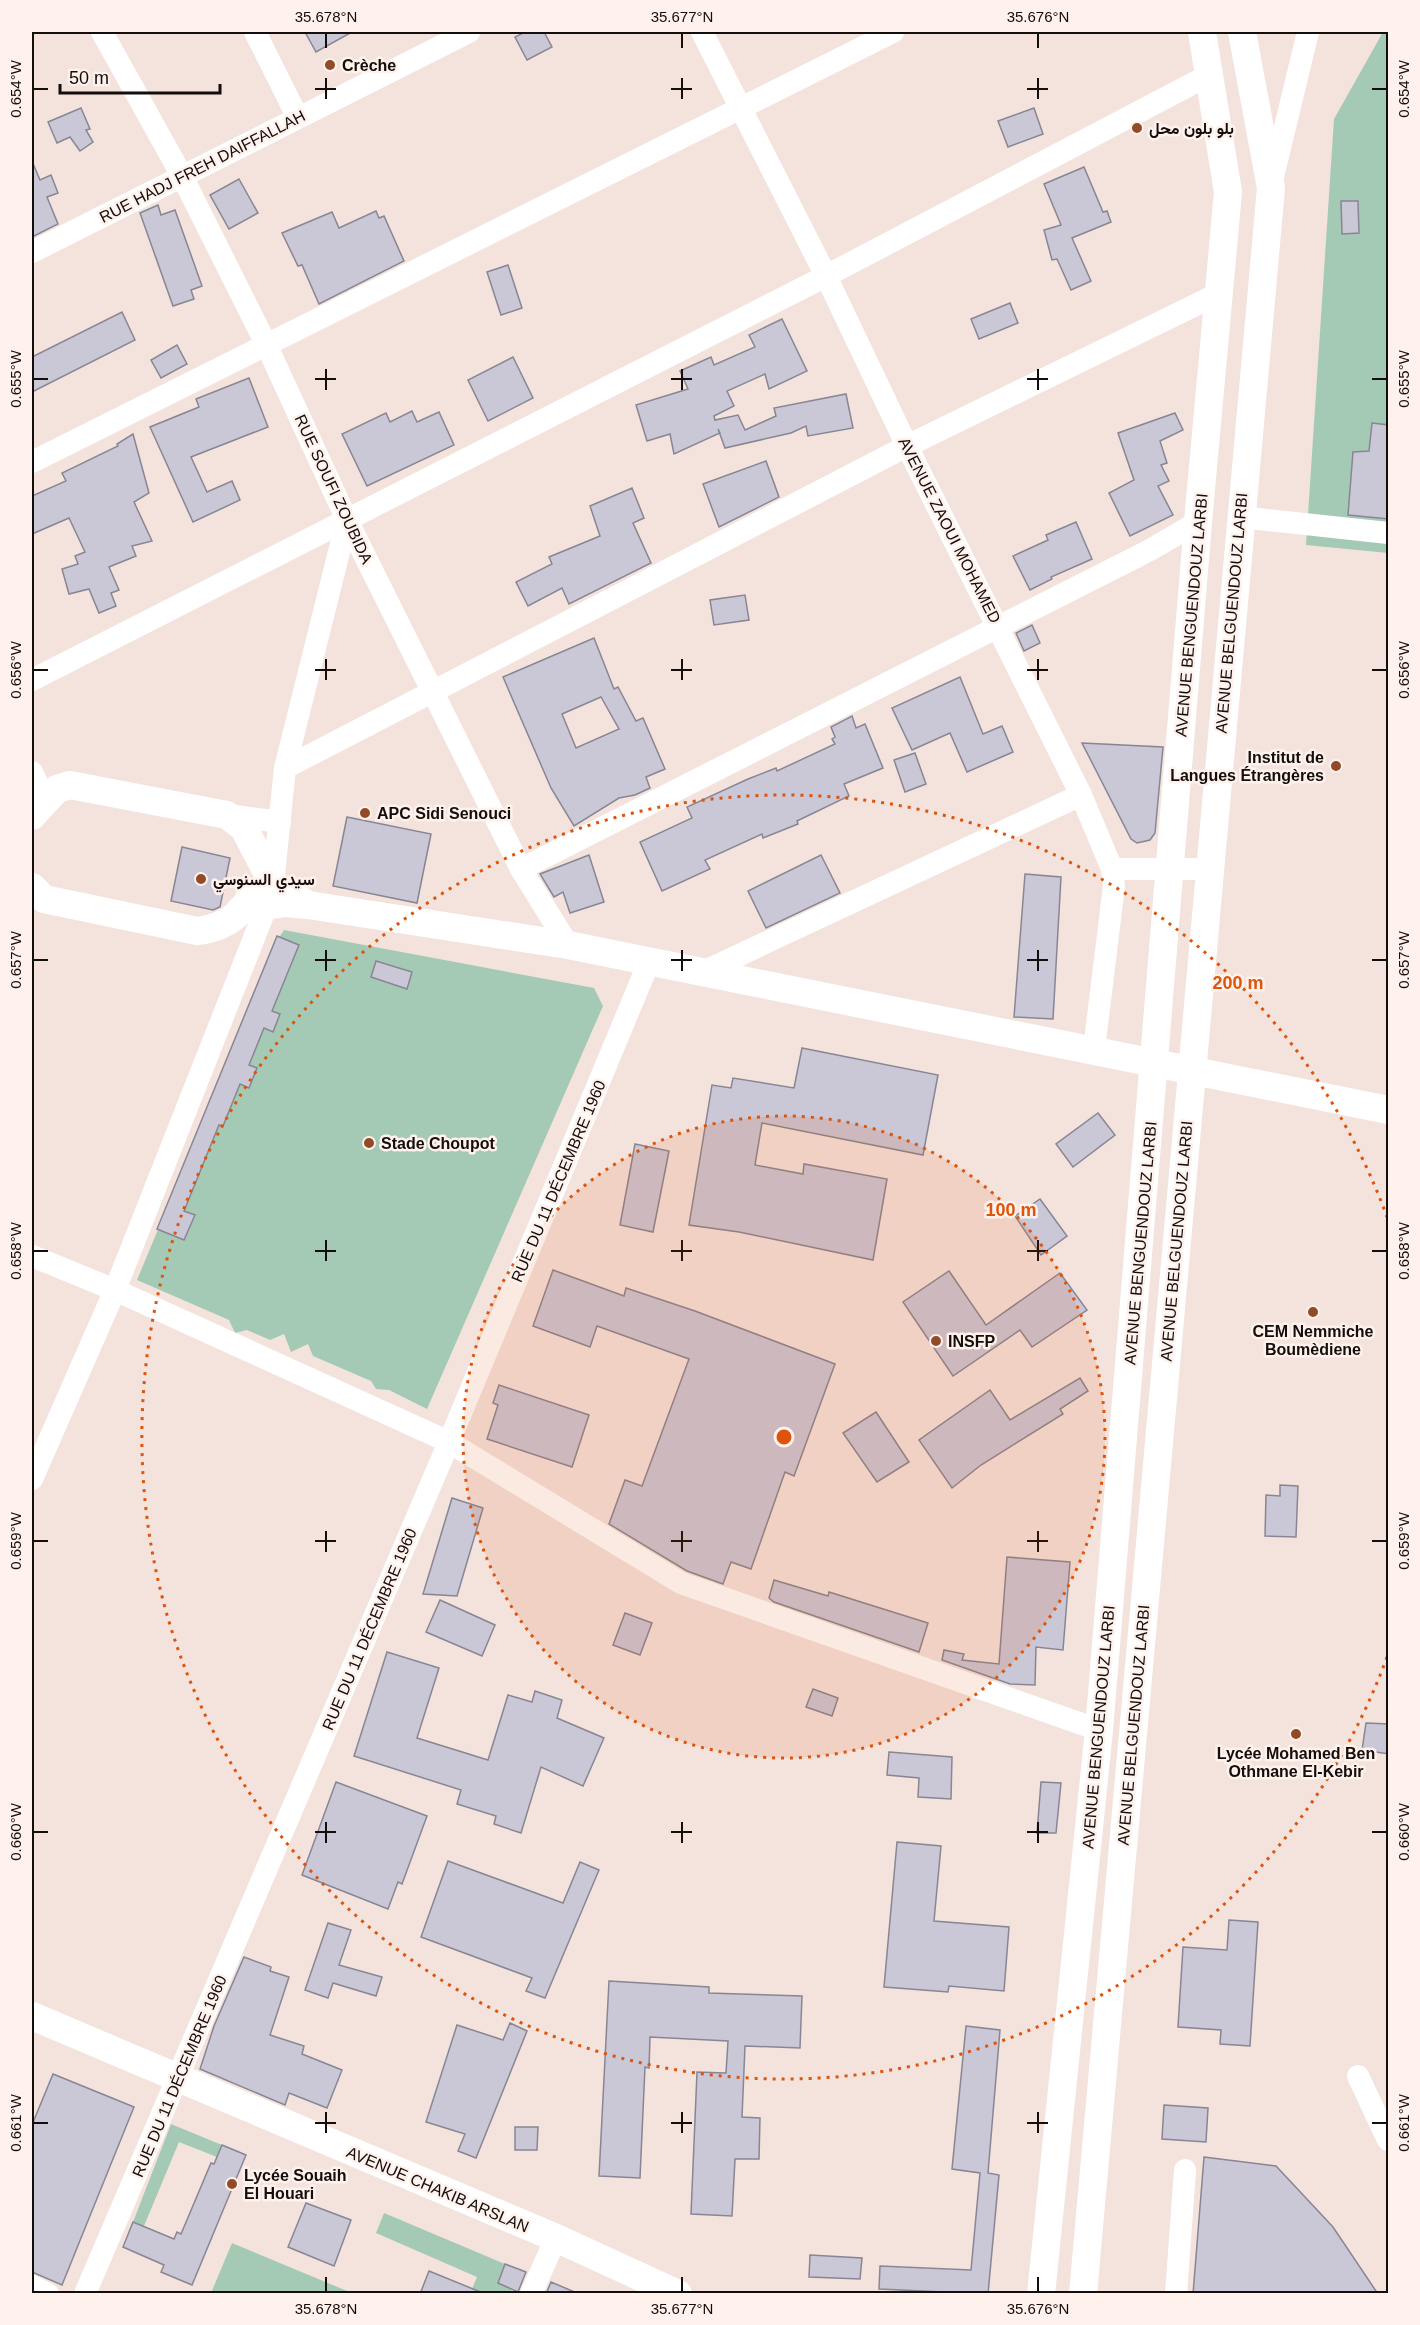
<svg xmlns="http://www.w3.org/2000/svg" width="1420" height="2325" viewBox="0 0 1420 2325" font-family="Arial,Vazirmatn,sans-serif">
	<rect width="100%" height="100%" fill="#f4e3dd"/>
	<g fill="#a4cab5">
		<path d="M1383 32H1388V553L1306 545 1334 119Z"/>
		<path d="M284 930 594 988 603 1006 427 1409 389 1390 376 1389 371 1381 313 1356 308 1344 291 1352 284 1334 270 1340 247 1330 235 1333 229 1320 137 1280 269 963 271 950Z"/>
		<path d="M171 2124 222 2145 217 2157 179 2142 144 2226 133 2222Z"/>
		<path d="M384 2213 505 2264 498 2283 512 2289 510 2293H479L472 2289 477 2277 376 2233Z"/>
		<path d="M232 2243 352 2293H211Z"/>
	</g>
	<g fill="#cac7d6" stroke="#888693" stroke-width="1.5" fill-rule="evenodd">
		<path d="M305 32H352L316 52Z"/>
		<path d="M525 32H544L552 47 527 60 515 37Z"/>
		<path d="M81 108 90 129 86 130 93 142 80 151 70 137 57 143 48 122Z"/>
		<path d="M1034 108 1043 134 1008 147 998 121Z"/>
		<path d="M32 161 40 180 51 175 58 193 47 197 58 224 32 237Z"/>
		<path d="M1084 167 1103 212 1107 211 1111 222 1072 238 1091 281 1071 290 1057 259 1052 260 1044 230 1061 225 1044 184Z"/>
		<path d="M239 179 258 213 229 229 210 195Z"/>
		<path d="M1341 201H1358L1359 233 1342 234Z"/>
		<path d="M158 205 161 215 175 210 202 286 191 290 194 299 173 306 140 213Z"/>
		<path d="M376 211 379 218 384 216 404 261 319 304 302 265 298 266 282 233 332 212 339 228Z"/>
		<path d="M508 265 522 308 501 315 487 272Z"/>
		<path d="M1010 303 1018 323 979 339 971 319Z"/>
		<path d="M122 312 135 340 32 392V357Z"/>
		<path d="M782 319 807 371 769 389 765 374 727 391 734 406 714 416 715 420 738 415 745 430 776 416 774 408 846 394 853 428 808 436 806 426 791 433 725 448 718 429 720 433 674 454 670 434 647 441 636 405 688 389 680 371 711 357 714 365 755 347 749 335Z"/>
		<path d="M177 345 187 364 161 378 151 360Z"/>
		<path d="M513 357 533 398 488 421 468 380Z"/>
		<path d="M249 378 268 427 191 457 207 492 232 481 240 500 193 522 150 427 199 407 196 399Z"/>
		<path d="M412 411 417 422 439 412 454 445 367 486 342 434 386 413 390 422Z"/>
		<path d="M1175 413 1183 430 1160 441 1167 463 1161 465 1169 481 1158 486 1173 515 1130 536 1109 493 1134 480 1118 433Z"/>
		<path d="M1372 423 1389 425V519L1348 515 1353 452 1369 451Z"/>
		<path d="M133 434 149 493 134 502 152 541 132 546 136 556 109 567 119 590 111 593 116 606 99 613 89 589 69 594 62 569 78 564 75 556 85 552 69 518 32 534V496L66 481 62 473 118 446 117 444Z"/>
		<path d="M766 461 779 497 719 527 703 484Z"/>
		<path d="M632 488 644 518 633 523 651 563 569 604 562 588 528 606 516 582 552 564 549 557 600 536 590 506Z"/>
		<path d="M1076 522 1092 559 1051 577 1052 579 1030 590 1013 556 1048 540 1046 535Z"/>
		<path d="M745 595 749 620 714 625 710 600Z"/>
		<path d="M1032 625 1040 643 1024 651 1016 633Z"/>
		<path d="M594 638 614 689 618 687 636 721 643 718 665 769 646 777 650 788 635 795 619 798 574 826 551 788 503 677ZM601 697 619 729 576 748 562 714Z"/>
		<path d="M960 677 983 734 1002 726 1013 752 967 772 950 733 912 750 892 708Z"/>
		<path d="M852 716 856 728 865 724 883 768 844 784 849 796 797 821 798 824 763 838 762 834 705 860 710 869 662 891 640 842 692 818 687 807 748 779 776 768 777 771 835 744 832 739 835 737 831 727Z"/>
		<path d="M1082 743 1163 747 1155 833 1150 840 1137 843 1131 839Z"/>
		<path d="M915 753 926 784 905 792 894 760Z"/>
		<path d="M347 817 431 834 417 903 333 886Z"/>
		<path d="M182 847 230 858 220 907 213 910 171 901Z"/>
		<path d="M589 855 604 902 570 913 563 892 554 897 540 874Z"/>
		<path d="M821 855 840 893 766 928 748 891Z"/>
		<path d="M1025 874 1061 877 1053 1019 1014 1017Z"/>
		<path d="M277 936 299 945 272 1011 280 1014 273 1032 264 1028 249 1065 257 1068 249 1088 240 1084 223 1126 219 1125 184 1211 195 1215 184 1240 157 1229Z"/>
		<path d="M376 961 412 972 407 989 371 977Z"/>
		<path d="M802 1048 938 1075 923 1155 762 1123 755 1165 803 1174 804 1164 887 1179 873 1260 739 1232 689 1225 712 1085 731 1088 733 1078 794 1088Z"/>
		<path d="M1098 1113 1115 1135 1073 1167 1056 1144Z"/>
		<path d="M635 1144 669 1151 653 1232 620 1225Z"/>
		<path d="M1040 1199 1067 1236 1041 1255 1015 1216Z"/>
		<path d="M553 1270 624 1296 626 1288 695 1311 835 1364 794 1476 785 1472 751 1569 731 1562 723 1584 687 1571 609 1524 625 1480 642 1486 689 1359 597 1326 590 1347 533 1326Z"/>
		<path d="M949 1271 986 1325 1060 1273 1087 1310 1032 1347 1020 1330 953 1376 903 1302Z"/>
		<path d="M1080 1378 1088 1391 1060 1409 1063 1414 981 1465 952 1488 919 1440 990 1390 1010 1420Z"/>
		<path d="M499 1385 589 1415 572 1467 487 1439 498 1405 493 1403Z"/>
		<path d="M876 1412 909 1462 877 1482 843 1433Z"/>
		<path d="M1280 1485 1298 1486 1296 1537 1265 1536 1266 1495 1280 1496Z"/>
		<path d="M452 1498 483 1508 457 1596 423 1594Z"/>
		<path d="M1007 1557 1070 1562 1063 1650 1036 1647 1035 1685 1010 1684 942 1660 944 1650 964 1654 962 1660 999 1664Z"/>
		<path d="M774 1580 828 1596 829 1592 928 1623 919 1652 774 1602 769 1598Z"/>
		<path d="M440 1600 495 1625 482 1656 426 1632Z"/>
		<path d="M625 1613 652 1623 640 1655 613 1645Z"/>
		<path d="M387 1652 439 1668 417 1738 488 1760 508 1695 532 1702 535 1691 562 1700 557 1718 604 1738 583 1786 541 1767 521 1833 494 1824 496 1816 457 1804 461 1790 354 1756Z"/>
		<path d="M813 1689 838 1698 832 1716 806 1707Z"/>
		<path d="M1366 1723 1389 1724V1754L1362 1750Z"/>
		<path d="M889 1752 952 1757 951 1799 918 1797 919 1778 887 1775Z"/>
		<path d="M336 1782 427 1816 402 1884 398 1882 388 1909 302 1875Z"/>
		<path d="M1041 1782 1061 1783 1056 1833H1037Z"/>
		<path d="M897 1842 941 1846 934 1921 1009 1927 1004 1991 949 1986 948 1992 884 1987Z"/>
		<path d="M448 1861 563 1903 580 1862 599 1870 545 1998 526 1991 532 1978 421 1937Z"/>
		<path d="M1229 1920 1258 1922 1250 2046 1220 2044 1221 2030 1178 2027 1183 1947 1227 1950Z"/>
		<path d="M328 1923 351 1930 339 1965 382 1977 376 1996 333 1983 328 1998 305 1990Z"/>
		<path d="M244 1957 271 1967 270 1971 289 1977 270 2035 304 2046 302 2054 342 2070 327 2108 289 2093 285 2105 200 2069 214 2026Z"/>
		<path d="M609 1981 709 1987V1993L802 1996 800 2048 745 2046 742 2117 760 2118 759 2159H735L732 2216 691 2214 697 2072 726 2073 728 2041 650 2037 649 2068 645 2067 640 2178 599 2176Z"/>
		<path d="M510 2023 527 2031 476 2158 458 2151 465 2134 426 2122 457 2025 503 2040Z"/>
		<path d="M966 2026 1000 2030 988 2173 999 2175 988 2294 879 2289 880 2266 971 2270 980 2173 952 2169Z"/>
		<path d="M53 2074 134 2107 62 2285 32 2272V2125Z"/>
		<path d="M1164 2105 1208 2108 1206 2142 1162 2139Z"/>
		<path d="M515 2127H538L537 2150H515Z"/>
		<path d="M222 2145 246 2155 192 2285 161 2272 164 2265 123 2247 133 2222 174 2239 177 2232 181 2234 211 2163 214 2164Z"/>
		<path d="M1204 2157 1276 2166 1333 2227 1378 2294H1193Z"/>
		<path d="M306 2203 351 2220 334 2266 288 2247Z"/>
		<path d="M810 2255 862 2258 860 2279 809 2277Z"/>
		<path d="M505 2264 526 2272 518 2292 498 2283Z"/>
		<path d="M429 2271 483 2293 420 2294Z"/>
		<path d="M551 2282 577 2293V2294H546Z"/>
	</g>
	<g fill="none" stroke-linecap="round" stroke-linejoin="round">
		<g stroke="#fff" stroke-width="22">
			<path d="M102 32 182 176 266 344 347 520 521 869 568 945"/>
			<path d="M255 32 298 118"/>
			<path d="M702 32 826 276 907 446 1081 795 1112 869 1114 886 1094 1049"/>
			<path d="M1272 181 1308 32"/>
			<path d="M32 252 469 32"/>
			<path d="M32 462 893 32"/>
			<path d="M1240 517 1388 533"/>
			<path d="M32 680 826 276 1209 75"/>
			<path d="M285 768 907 446 1220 293"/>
			<path d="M32 772 45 800"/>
			<path d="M227 815 280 822"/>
			<path d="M521 869 1150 550 1198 522"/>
			<path d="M1112 869H1209"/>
			<path d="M701 973 1081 795"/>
			<path d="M32 1256 115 1290 449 1442 681 1583 1099 1730"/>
			<path d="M32 1479 115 1290 267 905 273 884 285 768 347 520"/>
			<path d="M1358 2076 1388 2140"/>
			<path d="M32 2286 48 2294"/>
			<path d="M85 2294 449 1442 649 962"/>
			<path d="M531 2294 556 2238"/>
			<path d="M1176 2294 1185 2170"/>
		</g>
		<g stroke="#fff" stroke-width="28">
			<path d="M32 816 57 789 70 785 227 815 244 828 273 884 305 903"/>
			<path d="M32 887 44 899 197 931C218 929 241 918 250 897"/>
			<path d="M240 910 285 903 308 905 568 945 1388 1110"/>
			<path d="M32 2016 556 2238 678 2294"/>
			<path d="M1041 2294 1099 1730 1198 522 1228 192 1202 32"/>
			<path d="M1083 2294 1271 188 1242 32"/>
		</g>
	</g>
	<path fill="none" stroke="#130d0b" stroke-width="2" d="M326 33V48M682 33V48M1038 33V48M326 78V99M682 78V99M1038 78V99M33 89H48M315 89H336M671 89H692M1027 89H1048M1372 89H1387M326 369V390M682 369V390M1038 369V390M33 379H48M315 379H336M671 379H692M1027 379H1048M1372 379H1387M326 659V680M682 659V680M1038 659V680M33 670H48M315 670H336M671 670H692M1027 670H1048M1372 670H1387M326 950V971M682 950V971M1038 950V971M33 960H48M315 960H336M671 960H692M1027 960H1048M1372 960H1387M326 1240V1261M682 1240V1261M1038 1240V1261M33 1251H48M315 1251H336M671 1251H692M1027 1251H1048M1372 1251H1387M326 1531V1552M682 1531V1552M1038 1531V1552M33 1541H48M315 1541H336M671 1541H692M1027 1541H1048M1372 1541H1387M326 1822V1843M682 1822V1843M1038 1822V1843M33 1832H48M315 1832H336M671 1832H692M1027 1832H1048M1372 1832H1387M326 2112V2133M682 2112V2133M1038 2112V2133M33 2123H48M315 2123H336M671 2123H692M1027 2123H1048M1372 2123H1387M326 2277V2292M682 2277V2292M1038 2277V2292"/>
	<circle cx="784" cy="1437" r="321" fill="#dd550c" fill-opacity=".12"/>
	<g fill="none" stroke="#dd550c" stroke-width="3" stroke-dasharray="3 6">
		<circle cx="784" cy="1437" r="321"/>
		<path d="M1387 1657A642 642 0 1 1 1387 1217"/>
	</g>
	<g fill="#924b28" stroke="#fff1ec" stroke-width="2">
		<circle cx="330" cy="65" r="6"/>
		<circle cx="1137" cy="128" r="6"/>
		<circle cx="1336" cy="766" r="6"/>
		<circle cx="365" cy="813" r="6"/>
		<circle cx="201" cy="879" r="6"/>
		<circle cx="369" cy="1143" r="6"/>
		<circle cx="1313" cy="1312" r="6"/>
		<circle cx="936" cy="1341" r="6"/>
		<circle cx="1296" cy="1734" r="6"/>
		<circle cx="232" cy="2184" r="6"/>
	</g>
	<g text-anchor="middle" stroke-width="5" stroke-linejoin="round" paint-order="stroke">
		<g font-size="16" font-weight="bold" fill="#130d0b" stroke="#fff1ec" text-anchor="start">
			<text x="342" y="71">Crèche</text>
			<text x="1149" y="134">بلو بلون محل</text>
			<text x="1324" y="763" text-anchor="end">Institut de<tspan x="1324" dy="18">Langues Étrangères</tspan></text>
			<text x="377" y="819">APC Sidi Senouci</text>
			<text x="213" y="885">سيدي السنوسي</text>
			<text x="381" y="1149">Stade Choupot</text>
			<text x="1313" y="1337" text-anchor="middle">CEM Nemmiche<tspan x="1313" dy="18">Boumèdiene</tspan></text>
			<text x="948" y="1347">INSFP</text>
			<text x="1296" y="1759" text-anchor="middle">Lycée Mohamed Ben<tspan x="1296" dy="18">Othmane El-Kebir</tspan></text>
			<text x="244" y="2181">Lycée Souaih<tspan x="244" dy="18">El Houari</tspan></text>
		</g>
		<g font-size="16" fill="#130d0b" stroke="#fff1ec">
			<text transform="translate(202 166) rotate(-27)" y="6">RUE HADJ FREH DAIFFALLAH</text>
			<text transform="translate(334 489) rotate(65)" y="6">RUE SOUFI ZOUBIDA</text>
			<text transform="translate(950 530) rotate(63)" y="6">AVENUE ZAOUI MOHAMED</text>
			<text transform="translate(1231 613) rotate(-85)" y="6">AVENUE BELGUENDOUZ LARBI</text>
			<text transform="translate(1191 615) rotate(-85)" y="6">AVENUE BENGUENDOUZ LARBI</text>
			<text transform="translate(558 1181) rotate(-67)" y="6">RUE DU 11 DÉCEMBRE 1960</text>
			<text transform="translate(1176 1241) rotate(-85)" y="6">AVENUE BELGUENDOUZ LARBI</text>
			<text transform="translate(1140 1243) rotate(-85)" y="6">AVENUE BENGUENDOUZ LARBI</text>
			<text transform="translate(369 1629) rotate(-67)" y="6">RUE DU 11 DÉCEMBRE 1960</text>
			<text transform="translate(1133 1725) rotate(-85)" y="6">AVENUE BELGUENDOUZ LARBI</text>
			<text transform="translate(1098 1727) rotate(-85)" y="6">AVENUE BENGUENDOUZ LARBI</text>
			<text transform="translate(179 2076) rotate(-67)" y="6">RUE DU 11 DÉCEMBRE 1960</text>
			<text transform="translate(438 2189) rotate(23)" y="6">AVENUE CHAKIB ARSLAN</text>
		</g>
	</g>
	<circle cx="784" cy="1437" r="9" fill="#dd550c" stroke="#fff1ec" stroke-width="3"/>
	<g font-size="18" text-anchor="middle" font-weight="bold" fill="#dd550c" stroke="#fff1ec" stroke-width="5" stroke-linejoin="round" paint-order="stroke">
		<text x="1238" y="989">200 m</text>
		<text x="1011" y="1216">100 m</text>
	</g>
	<rect width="1420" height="2325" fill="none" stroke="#fff1ec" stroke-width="66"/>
	<path d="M60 84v9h160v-9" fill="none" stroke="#130d0b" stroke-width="3"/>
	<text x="69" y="84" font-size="18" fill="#130d0b" stroke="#fff1ec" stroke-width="4.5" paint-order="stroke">50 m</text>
	<rect x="33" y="33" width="1354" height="2259" fill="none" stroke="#130d0b" stroke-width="2"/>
	<g font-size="15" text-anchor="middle" fill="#130d0b">
		<text x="326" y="22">35.678°N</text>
		<text x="682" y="22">35.677°N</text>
		<text x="1038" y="22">35.676°N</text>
		<text transform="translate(1404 89) rotate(-90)" y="5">0.654°W</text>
		<text transform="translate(16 89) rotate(-90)" y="5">0.654°W</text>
		<text transform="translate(1404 379) rotate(-90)" y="5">0.655°W</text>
		<text transform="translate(16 379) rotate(-90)" y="5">0.655°W</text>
		<text transform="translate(1404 670) rotate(-90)" y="5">0.656°W</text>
		<text transform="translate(16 670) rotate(-90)" y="5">0.656°W</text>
		<text transform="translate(1404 960) rotate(-90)" y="5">0.657°W</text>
		<text transform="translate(16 960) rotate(-90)" y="5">0.657°W</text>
		<text transform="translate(1404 1251) rotate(-90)" y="5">0.658°W</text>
		<text transform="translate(16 1251) rotate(-90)" y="5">0.658°W</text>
		<text transform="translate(1404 1541) rotate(-90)" y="5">0.659°W</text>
		<text transform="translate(16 1541) rotate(-90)" y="5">0.659°W</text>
		<text transform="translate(1404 1832) rotate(-90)" y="5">0.660°W</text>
		<text transform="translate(16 1832) rotate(-90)" y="5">0.660°W</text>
		<text transform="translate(1404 2123) rotate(-90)" y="5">0.661°W</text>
		<text transform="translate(16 2123) rotate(-90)" y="5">0.661°W</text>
		<text x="326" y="2314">35.678°N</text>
		<text x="682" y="2314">35.677°N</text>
		<text x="1038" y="2314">35.676°N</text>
	</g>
</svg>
